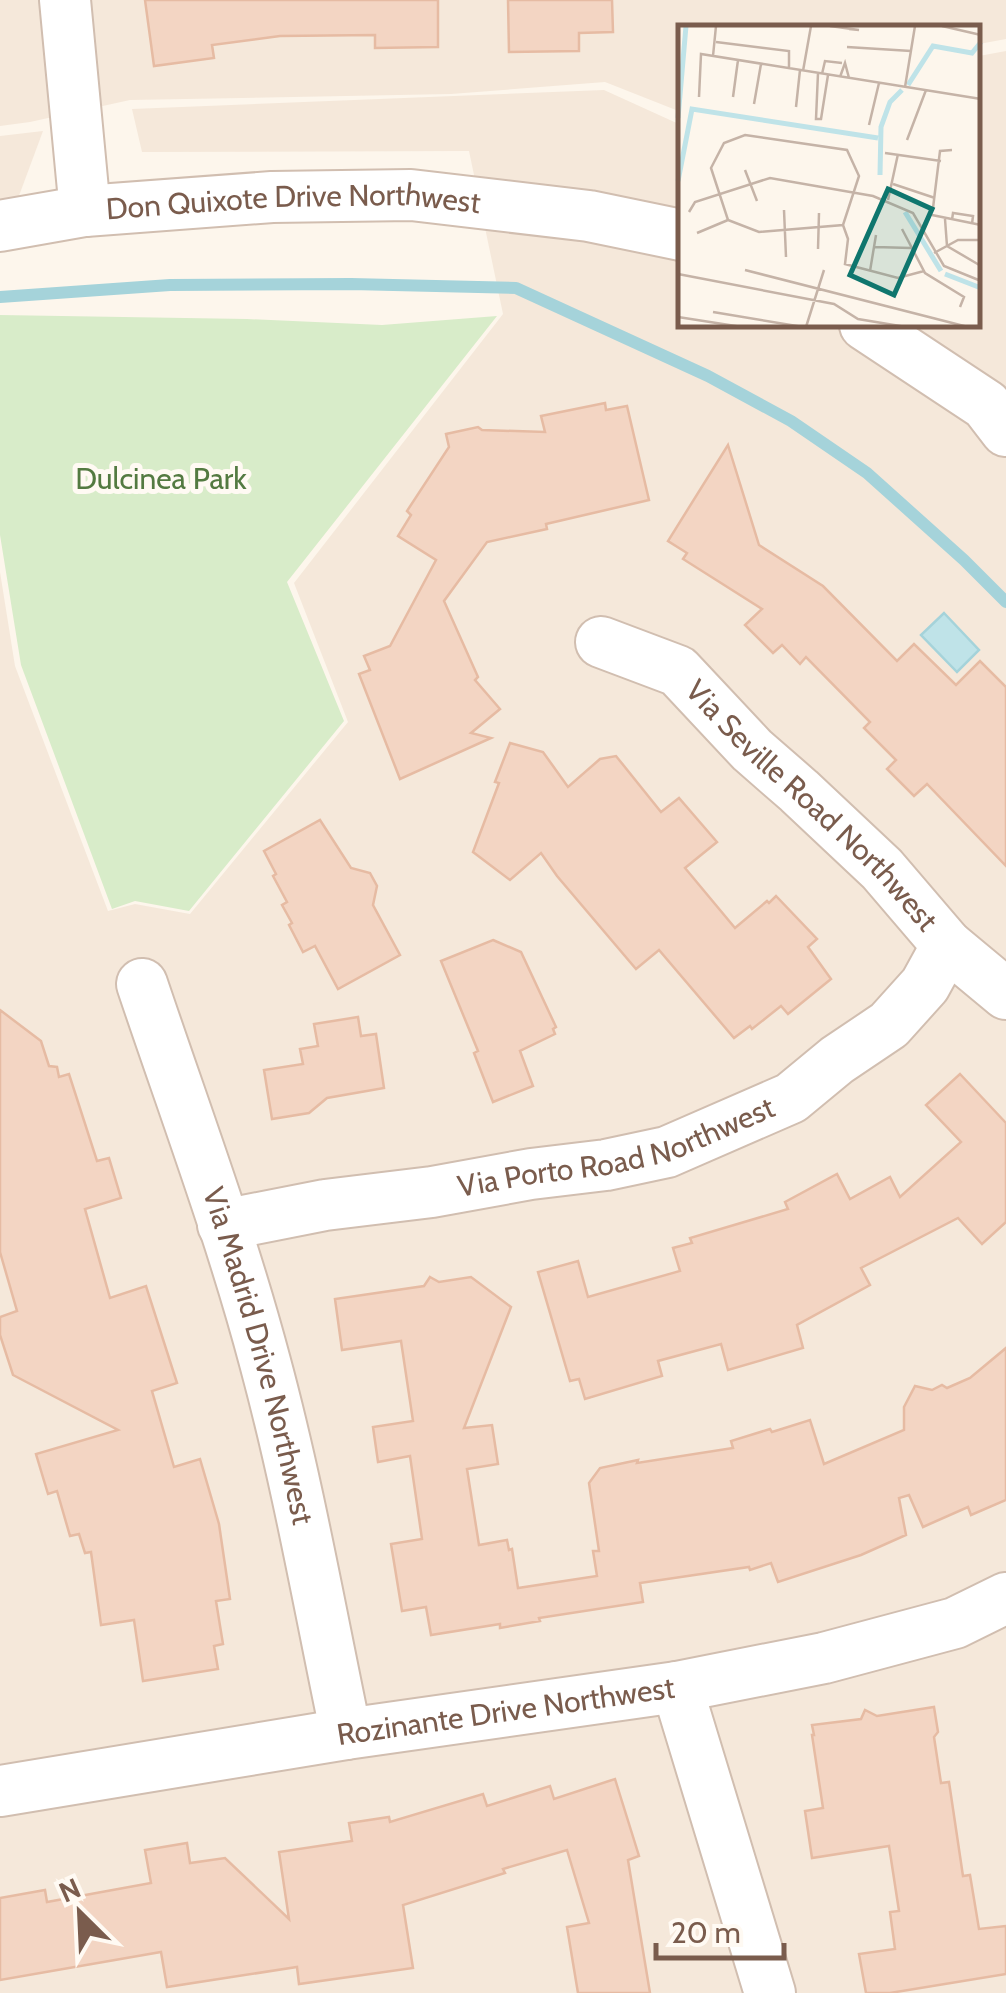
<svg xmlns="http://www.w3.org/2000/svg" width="1006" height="1993" viewBox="0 0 1006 1993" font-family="Cabin,sans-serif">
	<rect width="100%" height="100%" fill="#fdf6ec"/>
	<g fill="#f5e8da">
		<path d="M0 0H1006V39L979 44 978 28H681V112L605 82 451 94 130 100 30 122 0 126Z"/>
		<path d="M1006 51V1993H0V572L15 666 108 911 135 904 190 914 348 722 294 583 503 314 469 151 142 152 132 109 604 90 681 125V325H978L979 56Z"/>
		<path d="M43 131 0 247V136Z"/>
	</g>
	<path fill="#d8ecc9" d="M0 315 247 319 382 325 497 316 287 582 344 721 189 911 135 901 112 909 21 665 0 535Z"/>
	<path fill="#bfe3e8" stroke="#a5d3da" stroke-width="2.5" d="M944 613 979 650 957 672 921 635Z"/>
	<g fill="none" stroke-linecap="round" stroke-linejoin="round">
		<path stroke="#a5d3da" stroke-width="12" d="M0 297 170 285 351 284 516 288 708 376 791 421 867 473 964 560 1006 602"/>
	</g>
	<g fill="#f3d5c3" stroke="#e6bba3" stroke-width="2.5">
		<path d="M145 0H438V47L375 48V35L280 36 212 45 214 58 154 66Z"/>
		<path d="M508 0H612L613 32 579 33V51L509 52Z"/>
		<path d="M605 403 606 410 627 406 649 500 546 524 547 529 487 542 444 601 478 677 475 680 500 709 471 733 491 738 400 779 359 674 370 670 364 656 390 646 436 560 398 536 411 515 407 511 449 447 446 434 478 427 482 430 545 432 541 416Z"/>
		<path d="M728 445 759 545 823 586 897 661 914 644 956 685 980 661 1006 687V866L927 784 914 796 887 769 896 760 864 728 870 722 806 657 800 664 782 645 773 653 745 625 762 609 683 559 687 553 668 541Z"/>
		<path d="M510 743 543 752 568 787 600 759 616 756 661 812 679 798 717 842 685 868 735 928 767 901 769 903 776 896 817 939 808 947 831 979 788 1014 781 1006 752 1029 750 1026 734 1038 659 950 636 969 557 876 541 853 510 880 473 852 499 783 495 782Z"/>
		<path d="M320 820 351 868 370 873 377 886 373 905 400 955 338 989 315 946 303 952 289 925 292 923 282 905 287 902 273 876 276 874 264 851Z"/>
		<path d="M493 940 521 952 556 1027 553 1029 555 1034 520 1051 533 1086 493 1102 474 1053 478 1051 441 961Z"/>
		<path d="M0 1010 41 1041 49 1066 57 1067 59 1077 69 1074 97 1161 109 1158 121 1198 85 1209 110 1298 146 1286 177 1383 152 1391 174 1467 200 1459 219 1524 230 1599 216 1601 223 1644 214 1646 218 1669 143 1681 134 1620 101 1625 91 1552 85 1553 79 1534 70 1536 57 1491 48 1494 36 1454 118 1430 13 1375 0 1335V1317L17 1311 0 1252Z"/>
		<path d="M358 1017 361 1036 376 1034 384 1088 327 1098 309 1113 272 1119 264 1070 303 1064 300 1049 318 1046 314 1024Z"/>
		<path d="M960 1074 1006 1123V1222L982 1244 958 1218 861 1268 870 1285 797 1325 803 1348 728 1370 721 1344 658 1361 662 1376 585 1399 579 1379 570 1381 538 1272 578 1261 588 1297 680 1271 673 1248 692 1243 690 1238 788 1209 785 1202 837 1174 850 1199 890 1177 900 1197 961 1142 926 1105Z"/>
		<path d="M430 1277 439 1282 471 1277 511 1307 464 1428 492 1425 498 1464 467 1469 479 1545 507 1540 509 1550 512 1549 518 1588 597 1576 593 1551H599L589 1483 600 1468 638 1460 637 1463 733 1448 731 1441 770 1429 772 1432 810 1420 824 1464 904 1430V1407L915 1386 932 1390 942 1385 947 1388 970 1378 1006 1348V1500L971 1515 968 1507 923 1527 909 1495 899 1498 906 1535 861 1555 778 1582 771 1563 750 1570 749 1567 640 1583 643 1602 539 1618 540 1621 500 1628V1624L431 1635 426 1607 402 1611 391 1544 422 1539 410 1456 378 1462 373 1427 413 1421 401 1341 342 1350 335 1299 424 1286Z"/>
		<path d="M934 1707 938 1732 934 1737 941 1783 949 1782 963 1876 970 1875 979 1929 1006 1926V1974L890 1993H866L859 1954 895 1949 890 1912 899 1911 889 1846 812 1858 805 1811 823 1808 812 1735H814L812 1725 861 1719 865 1710 877 1716Z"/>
		<path d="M615 1779 639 1856 628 1860 650 1993H578L567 1927 589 1923 567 1850 503 1869 505 1873 403 1905 413 1968 299 1984 297 1967 167 1987 161 1952 0 1980V1898L45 1890 47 1902 151 1883 145 1850 187 1843 190 1863 225 1858 289 1919 279 1852 352 1841 349 1823 389 1817 390 1822 483 1794 487 1806 550 1786 554 1799Z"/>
	</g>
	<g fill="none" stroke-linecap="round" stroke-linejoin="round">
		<g stroke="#d1beb0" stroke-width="54">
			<g id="minor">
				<path d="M65 0 85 211"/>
				<path id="s1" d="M0 226 85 211 272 197 411 195 589 216 681 235"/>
				<path d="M865 325 986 405 1006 431"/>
				<path id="s2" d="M601 642 678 671 752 750 799 791 882 869 947 945 1006 994"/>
				<path id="s3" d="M142 984C184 1109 231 1234 265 1362 298 1484 320 1610 346 1734"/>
				<path id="s4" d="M223 1225 325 1205 432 1192 531 1174 606 1165 667 1152 791 1098 837 1060 889 1025 925 985 947 945"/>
				<path d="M677 1687 770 1993"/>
				<path id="s5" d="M0 1791 346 1734 677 1687 824 1658 955 1623 1006 1598"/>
			</g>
		</g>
		<use href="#minor" stroke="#fff" stroke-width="50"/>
	</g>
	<g text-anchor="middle" stroke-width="10" stroke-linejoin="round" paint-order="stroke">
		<g font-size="30" fill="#7a5c4d" stroke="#fffaf3">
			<text dy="10" stroke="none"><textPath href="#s1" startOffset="295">Don Quixote Drive Northwest</textPath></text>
			<text dy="10" stroke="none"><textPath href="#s2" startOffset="272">Via Seville Road Northwest</textPath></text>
			<text dy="10" stroke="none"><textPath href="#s4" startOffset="402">Via Porto Road Northwest</textPath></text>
			<text dy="10" stroke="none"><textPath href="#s3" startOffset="390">Via Madrid Drive Northwest</textPath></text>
			<text dy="10" stroke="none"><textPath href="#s5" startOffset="512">Rozinante Drive Northwest</textPath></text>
		</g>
		<g font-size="30" fill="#537a41" stroke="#fffaf3">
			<text x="161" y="489">Dulcinea Park</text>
		</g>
	</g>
	<g transform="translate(678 25)">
		<rect width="302" height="302" fill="#fdf6ec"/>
		<path fill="none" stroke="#bfe3e8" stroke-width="5" d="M230 60 255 21 294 28 303 17M0 93 8 1M202 150 203 102 212 77 224 65M0 156 14 84 200 113M227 187 263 246M267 249 303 263"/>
		<path fill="none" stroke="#c5b3a7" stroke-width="2.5" d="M152 1 181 5 171 4M264 1 303 10M38 17 111 26V44M169 22 233 26M35 31 38 1M125 46 133 1M140 48 138 94H143L150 50M144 49 147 36 164 38M162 52 167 38 171 53M227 62 237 1M21 72 23 29 303 74M55 72 60 35M76 79 83 39M118 82 122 45M191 100 201 58M67 110 169 125 181 151 165 200 81 207 50 195 33 143 46 118ZM229 115 248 65M207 128 263 136M67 145 79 176M215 159 257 173M210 175 220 129M106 185 108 232M11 187 17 177 92 153 195 171 235 188 266 241 303 256M254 190 303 200M267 194 269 221 303 241M274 195 275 188 295 191 294 199M165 200 170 214 167 239 220 253 246 246M245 201 255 183 262 126 274 125M224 204 247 248 286 272 282 282M19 208 50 195M197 222 233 223M140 224 141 188M256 228 280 215H303M67 245 290 302M192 246 198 210M0 249 156 279 180 294 228 302M35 287 125 302M0 292 64 302M128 302 146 245"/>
		<path fill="#0f766e" fill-opacity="0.15" stroke="#0f766e" stroke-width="5" d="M210 164 254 184 216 270 172 250Z"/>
		<rect width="302" height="302" fill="none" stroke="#7a5c4d" stroke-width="5"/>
	</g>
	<g transform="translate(80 1913) rotate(336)" stroke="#fffaf3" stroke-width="8" paint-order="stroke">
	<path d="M0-8L18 38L0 25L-18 38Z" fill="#7a5c4d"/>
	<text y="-15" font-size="28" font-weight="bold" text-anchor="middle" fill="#7a5c4d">N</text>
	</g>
	<path d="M656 1943v15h128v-15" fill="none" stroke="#7a5c4d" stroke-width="5"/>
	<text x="671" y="1943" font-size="30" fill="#7a5c4d" stroke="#fffaf3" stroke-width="8" paint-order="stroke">20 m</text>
</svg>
